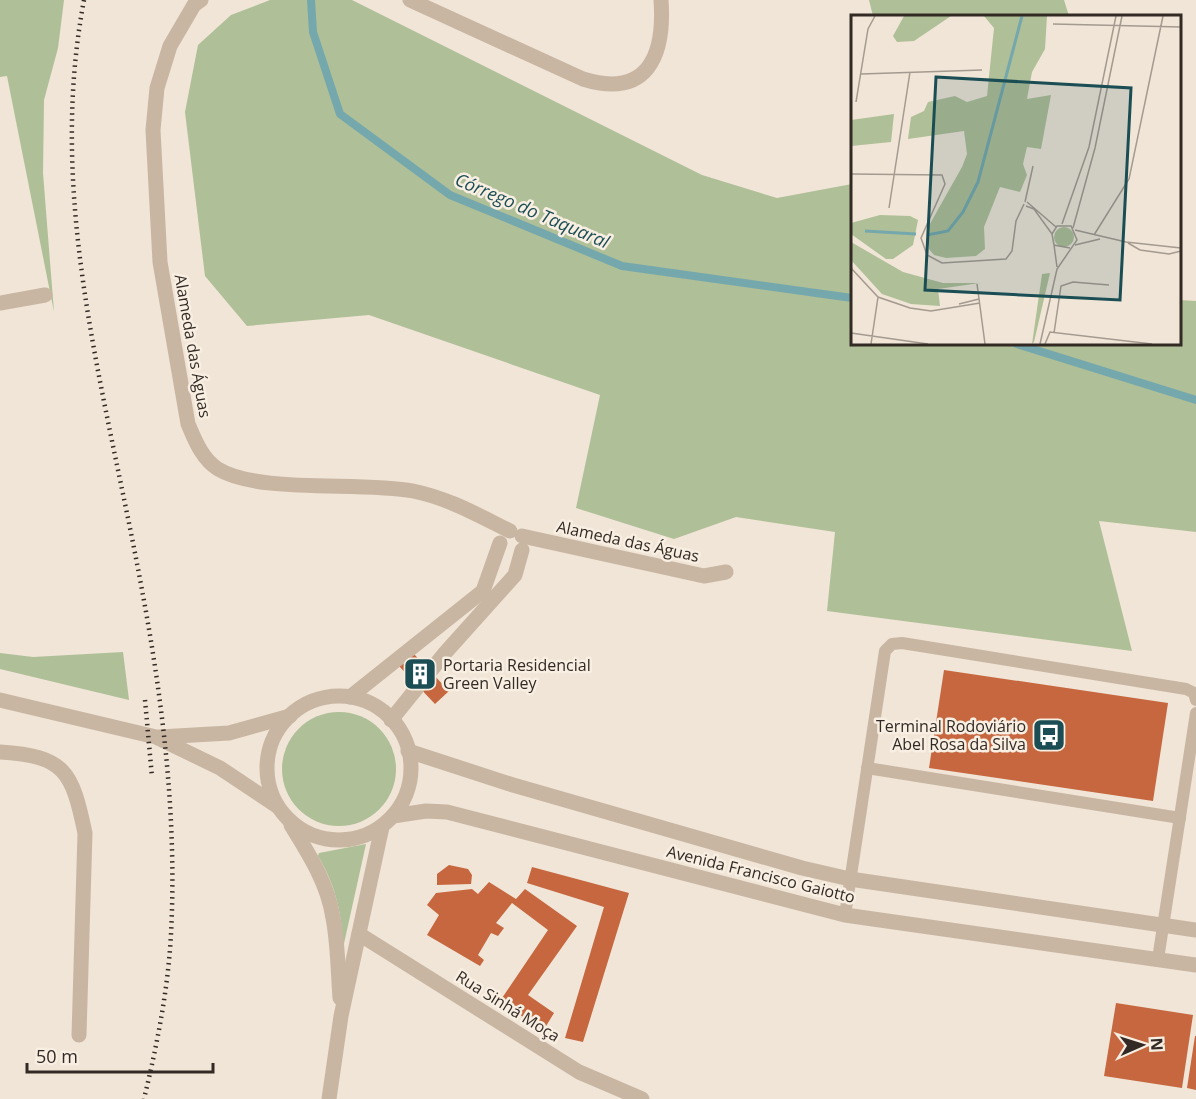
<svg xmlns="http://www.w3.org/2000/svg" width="1196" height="1099" viewBox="0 0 1196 1099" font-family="'Open Sans',sans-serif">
	<rect width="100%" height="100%" fill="#f0e5d6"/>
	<g fill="#afbf97">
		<path d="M0 0H64L58 48 44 100 43 173 54 312 7 76 0 77Z"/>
		<path d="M270 0H352L702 175 777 198 852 184V344H1180V300L1196 301V532L1099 521 1132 651 827 611 835 532 736 517 674 539 576 508 600 395 369 315 247 326 205 276 185 112 198 45 231 15Z"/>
		<path d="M869 0H1064L1069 16H873Z"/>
		<path d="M123 652 129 700 0 669V653L33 657Z"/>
		<circle cx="339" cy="769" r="57"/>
		<path d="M366 844 343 948C342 914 336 886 318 856L319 853Z"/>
	</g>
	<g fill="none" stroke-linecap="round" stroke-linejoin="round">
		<g stroke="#75a8ad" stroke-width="8">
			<path d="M311 0 313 32 340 114 450 195 622 266 852 298"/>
			<path d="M1017 344 1196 400"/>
		</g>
	</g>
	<g fill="#c6673f">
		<path d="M412 652 449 691 435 704 398 665Z"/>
		<path d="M944 670 1168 703 1153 801 929 768Z"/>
		<path d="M449 865 468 869 472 875 471 884 437 885V874Z"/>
		<path d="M532 867 629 893 583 1042 565 1038 604 907 527 883Z"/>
		<path d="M489 882 516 899 525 889 577 926 528 995 554 1013 543 1031 500 1001 548 930 512 903 496 923 504 928 498 936 491 933 478 955 484 960 480 966 427 935 439 915 427 905 436 893 472 889 478 894Z"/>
		<path d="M1116 1003 1193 1015 1182 1088 1104 1076Z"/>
		<path d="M1195 1036H1196V1090L1187 1088Z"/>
	</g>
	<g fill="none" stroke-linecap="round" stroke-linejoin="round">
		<g stroke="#c8b6a3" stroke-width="12">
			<path d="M867 768 1180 818"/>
			<path d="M845 915 885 651 892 644 902 643 1186 689 1194 693 1196 700"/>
			<path d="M1158 959 1196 713"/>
		</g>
		<g stroke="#c8b6a3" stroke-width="15">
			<path d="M201 0 194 5 170 46 157 88 153 130 160 262 188 424C195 440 202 459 218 469 259 494 361 481 413 491 448 498 478 515 510 531"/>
			<path d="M410 0 583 79C648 99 665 55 661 0"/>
			<path d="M0 303 45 295"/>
			<path d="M522 536 704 576 726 572"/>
			<path d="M350 697 483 591 500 543"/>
			<path d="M391 720 445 653 515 575 522 550"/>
			<path d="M0 752C65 756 72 771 85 833L79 1035"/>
			<path d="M359 934 579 1072 642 1099"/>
		</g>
		<g stroke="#c8b6a3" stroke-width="15">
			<circle cx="339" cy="768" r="72"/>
			<path d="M0 700 156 737 220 768 277 806"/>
			<path d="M159 737 229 733 290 716"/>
			<path d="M408 751 513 785 802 868 850 879 1196 930"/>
			<path d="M393 816 426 811 447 812 845 915 1196 965"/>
			<path d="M291 825C309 854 328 884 333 918 338 944 338 971 340 998"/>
			<path d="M329 1099 341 1016 382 827"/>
		</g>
		<g stroke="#332a25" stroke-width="4.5" stroke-dasharray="1.5 4.5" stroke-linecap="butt">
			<path d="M84 0C46 201 106 393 142 590 163 702 177 820 171 934 168 990 157 1045 144 1099"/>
			<path d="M145 700 152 777"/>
		</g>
	</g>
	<defs>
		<g id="building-square" transform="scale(1.725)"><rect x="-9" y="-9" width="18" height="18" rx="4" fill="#1b4d54" stroke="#f8efe2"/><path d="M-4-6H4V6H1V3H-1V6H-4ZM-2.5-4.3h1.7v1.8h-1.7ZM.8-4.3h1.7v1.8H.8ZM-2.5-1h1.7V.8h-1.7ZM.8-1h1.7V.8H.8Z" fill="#fff"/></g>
		<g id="bus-square" transform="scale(1.725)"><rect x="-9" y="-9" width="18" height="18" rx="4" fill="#1b4d54" stroke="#f8efe2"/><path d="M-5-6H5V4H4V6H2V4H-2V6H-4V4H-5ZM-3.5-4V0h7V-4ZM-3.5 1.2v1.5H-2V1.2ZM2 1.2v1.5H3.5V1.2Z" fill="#fff"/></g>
	</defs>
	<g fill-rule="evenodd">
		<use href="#building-square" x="420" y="674"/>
		<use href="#bus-square" x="1049" y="735"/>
	</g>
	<g text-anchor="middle" stroke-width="5" stroke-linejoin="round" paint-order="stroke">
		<g font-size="16" fill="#332a25" stroke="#f8efe2">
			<text transform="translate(193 346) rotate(80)" y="6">Alameda das Águas</text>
			<text transform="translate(628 541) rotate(12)" y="6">Alameda das Águas</text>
			<text transform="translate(761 874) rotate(14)" y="6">Avenida Francisco Gaiotto</text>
			<text transform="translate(508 1006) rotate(32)" y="6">Rua Sinhá Moça</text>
		</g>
		<g font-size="16" fill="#332a25" stroke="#f8efe2" text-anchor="start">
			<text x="443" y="671">Portaria Residencial<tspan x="443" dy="18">Green Valley</tspan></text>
			<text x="1026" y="732" text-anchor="end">Terminal Rodoviário<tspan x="1026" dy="18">Abel Rosa da Silva</tspan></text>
		</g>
		<g font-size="18" font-style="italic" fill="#1b4d54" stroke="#f8efe2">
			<text transform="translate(532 211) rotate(23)" y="6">Córrego do Taquaral</text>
		</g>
	</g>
	<g transform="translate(851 15)">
		<rect width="330" height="330" fill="#f0e5d6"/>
		<path d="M53 1H100L63 26 46 27 42 21ZM133 1H196L194 34 181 57 176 84 200 80 190 134 176 132 172 149 176 160 169 177 149 172 133 212 134 234 125 241 95 243 83 240 78 234 76 214 111 152 116 139 113 116 57 124 60 102 73 96 77 87 104 81 116 87 136 81 143 13ZM43 99 40 127 0 131V105ZM29 200 59 201 67 205 62 230 42 244H35L0 219V208ZM203 222a10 10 0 1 1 20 0a10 10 0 1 1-20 0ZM0 227 52 257 92 268H129L87 274 89 291 60 289 31 279 0 245ZM199 258 183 327 181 329 191 259Z" fill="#afbf97"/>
		<path fill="none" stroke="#75a8ad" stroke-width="3" d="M14 216 65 219M76 220 97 216 112 197 127 167 171 1"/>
		<path fill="none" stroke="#a49a8f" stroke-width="1.5" d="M202 9 330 12M10 59 131 55M5 87 17 14 24 1M0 159 91 160 94 169 70 223 76 240 91 248 155 244 161 236 165 206 173 189M174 187 182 151M176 187 205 212M175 191 183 194 201 219M38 193 59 57M211 209 238 132 265 1M222 213 244 133 271 1M224 215 275 227 330 233M243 220 278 164 312 1M277 228 289 235 318 239 330 236M203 230 206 252M224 230 249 224M0 253 27 282 59 293 80 296 129 288M126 269 134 329M108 289 128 284M0 318 77 329M203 318 210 271 222 267 258 270M20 329 27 282M189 329 206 254 226 225 220 211H206L201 219 203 230 219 233M194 329 199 317 301 329"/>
		<path fill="#1b4d54" fill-opacity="0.15" stroke="#1b4d54" stroke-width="3" d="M85 62 280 73 269 285 74 275Z"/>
		<rect width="330" height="330" fill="none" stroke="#332a25" stroke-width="3"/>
	</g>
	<g transform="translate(1142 1045) rotate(87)" stroke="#f8efe2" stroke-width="4.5" paint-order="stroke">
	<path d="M0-4.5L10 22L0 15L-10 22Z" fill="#332a25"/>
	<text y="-9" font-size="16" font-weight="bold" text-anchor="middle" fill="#332a25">N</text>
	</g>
	<path d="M27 1063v9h186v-9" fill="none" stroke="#332a25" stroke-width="3"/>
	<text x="36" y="1063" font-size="18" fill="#332a25" stroke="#f8efe2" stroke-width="4.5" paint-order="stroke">50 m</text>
</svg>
